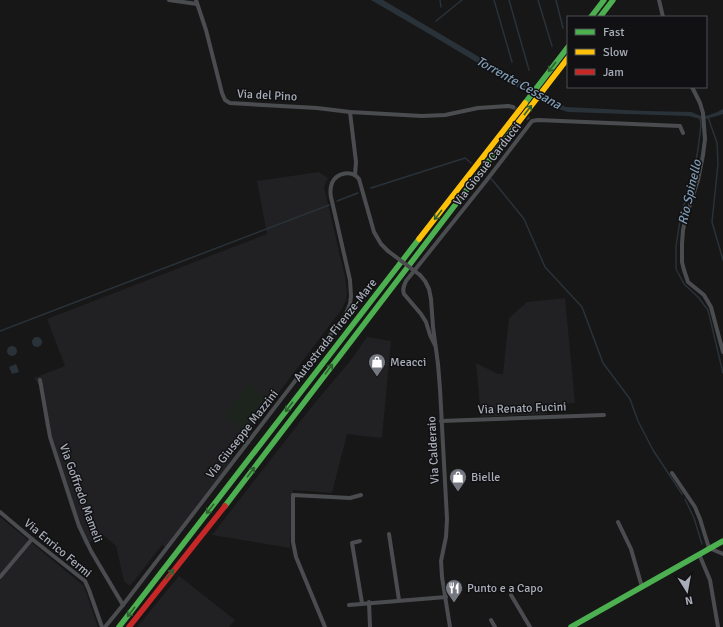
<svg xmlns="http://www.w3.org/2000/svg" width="723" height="627" viewBox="0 0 723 627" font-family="Signika,sans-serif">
	<rect width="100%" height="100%" fill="#171717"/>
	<g fill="#212123">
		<path d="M319 172 328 178 324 187 345 277 347 293 346 300 342 309 234 452 228 465 165 547 162 545 130 586 124 581 116 546 102 534 85 546 76 524 71 511 49 437 45 425 40 387 34 378 65 366 47 319 267 234 257 181Z"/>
		<path d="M565 298 575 403 547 405V414L481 417 476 363 498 374H503L509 318 527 302Z"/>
		<path d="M367 337 391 341 382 438 347 434 332 493 293 490 290 548 212 535 313 405 351 360Z"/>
		<path d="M0 517 84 586 98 627H0Z"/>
		<path d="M179 576 235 620 229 627H137Z"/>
	</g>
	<path fill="#1d241e" d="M249 384 268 399 243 431 224 416Z"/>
	<g fill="#2a3239">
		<path d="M371 0H383L525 84 550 100 559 104 566 107 645 111 691 112C695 113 697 115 701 116 707 117 718 112 723 109V114L717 116 705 119H700L689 116 568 112 555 108 542 102 443 42Z"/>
		<circle cx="37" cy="342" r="5"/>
		<circle cx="12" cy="351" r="5"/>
		<path d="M16 364 19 372 12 374 9 367Z"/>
	</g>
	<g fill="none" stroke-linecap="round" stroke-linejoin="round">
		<g stroke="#2a3239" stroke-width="1.5">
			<path d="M440 0 441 7"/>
			<path d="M494 0 512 62"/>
			<path d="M509 0 529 70"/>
			<path d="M538 0 552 46"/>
			<path d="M556 0 563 28"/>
			<path d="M436 21 462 0"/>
			<path d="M708 117 717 143 718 164 712 222 723 260"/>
			<path d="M700 118 701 125 698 149 693 177 681 214 676 246V269L684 284 698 297 708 310 723 373"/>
			<path d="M491 179 494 182 524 219 545 267 582 307 603 363 630 399 638 421 653 450 682 494"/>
			<path d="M371 188 465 158 471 163"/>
			<path d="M337 201 358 193"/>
			<path d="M0 331 329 205"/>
			<path d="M685 499 694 518 702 544"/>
		</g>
		<path stroke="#343537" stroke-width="4" stroke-dasharray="4 2" stroke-linecap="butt" d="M513 107 529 119"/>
		<g stroke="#4b4c50" stroke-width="4">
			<path d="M169 0 197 4"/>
			<path d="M196 0 206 30 222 93 225 100 230 103 317 108 350 112 422 116 445 115 478 108 508 106 513 107"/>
			<path d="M659 0 663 17"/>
			<path d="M692 87 700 103 703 113 705 139 703 155 698 180 686 217 683 230 682 244V262L684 270 688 282 704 295 711 307 723 352"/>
			<path d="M350 112 356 162 355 175"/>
			<path d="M420 275 425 281 429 289 431 299 433 327 438 364 440 389 447 519 446 537 441 561 442 577 450 627"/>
			<path d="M435 345 430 335 426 322 421 314 404 294C402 289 404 286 406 281L486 181 532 121 538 120 680 126 683 133"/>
			<path d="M40 380 50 437 79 526 91 551 123 605"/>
			<path d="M441 421 604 415"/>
			<path d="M672 473 695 507 700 519 709 548 723 554"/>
			<path d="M0 512 32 539 85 581 89 590 102 627"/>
			<path d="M618 522 631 549 642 587"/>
			<path d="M389 534 399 600"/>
			<path d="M360 541 352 543 362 603"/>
			<path d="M699 554 710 580 718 627"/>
			<path d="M0 577 32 539"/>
			<path d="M511 595 530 627"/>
			<path d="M369 602 370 627"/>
			<path d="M349 605 446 597"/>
			<path d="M491 620 495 627"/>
			<path d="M105 627 123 605 345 316 350 304 351 296 350 280 331 197C330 192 330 188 332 183 337 172 352 170 359 179L374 232 381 244 388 251"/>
			<path d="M325 627 296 557 293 542V495L350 498 361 495"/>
		</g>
		<g stroke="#4caf50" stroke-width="5.5">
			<path d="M591 17 604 0"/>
			<path d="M600 17 613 0"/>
			<path d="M525 103 568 47"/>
			<path d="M225 506 514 128"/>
			<path d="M119 627 419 239"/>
			<path d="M571 627 723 541"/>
		</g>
		<g stroke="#ffc107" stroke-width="5.5">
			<path d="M514 128 568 58"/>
			<path d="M419 239 525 103"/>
		</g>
		<path stroke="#c62828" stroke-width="5.5" d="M129 627 225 506"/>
		<path stroke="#4b4c50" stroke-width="4" d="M388 251 420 275"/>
	</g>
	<defs><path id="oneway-shaft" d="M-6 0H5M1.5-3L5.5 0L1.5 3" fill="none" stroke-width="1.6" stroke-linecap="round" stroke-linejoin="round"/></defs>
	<g stroke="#2e6032">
		<use href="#oneway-shaft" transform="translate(552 67) rotate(128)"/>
		<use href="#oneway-shaft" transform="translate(528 110) rotate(-52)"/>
		<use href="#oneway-shaft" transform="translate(438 215) rotate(128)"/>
		<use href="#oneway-shaft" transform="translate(329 369) rotate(-53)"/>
		<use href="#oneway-shaft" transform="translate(289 407) rotate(128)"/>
		<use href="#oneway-shaft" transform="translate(251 472) rotate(-53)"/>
		<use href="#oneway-shaft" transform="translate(210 509) rotate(128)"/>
		<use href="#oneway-shaft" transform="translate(170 574) rotate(-52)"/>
		<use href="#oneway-shaft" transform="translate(131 612) rotate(128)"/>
	</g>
	<defs>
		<g id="shop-pin" transform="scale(0.9)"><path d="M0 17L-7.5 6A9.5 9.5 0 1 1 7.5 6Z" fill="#757880" stroke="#111113"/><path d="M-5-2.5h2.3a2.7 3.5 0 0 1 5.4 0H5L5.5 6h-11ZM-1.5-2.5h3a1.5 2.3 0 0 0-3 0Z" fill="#fff"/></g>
		<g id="restaurant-pin" transform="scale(0.9)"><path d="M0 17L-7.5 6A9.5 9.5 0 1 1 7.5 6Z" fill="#757880" stroke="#111113"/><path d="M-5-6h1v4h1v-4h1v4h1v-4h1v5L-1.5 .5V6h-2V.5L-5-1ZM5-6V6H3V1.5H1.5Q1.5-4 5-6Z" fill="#fff"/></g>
	</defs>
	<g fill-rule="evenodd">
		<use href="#shop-pin" x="377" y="362"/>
		<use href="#shop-pin" x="458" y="477"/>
		<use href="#restaurant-pin" x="454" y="588"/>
	</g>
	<g text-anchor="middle" stroke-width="3" stroke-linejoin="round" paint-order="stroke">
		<g font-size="12" fill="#a8adb8" stroke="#111113">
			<text transform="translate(267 95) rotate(3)" y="4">Via del Pino</text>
			<text transform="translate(487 164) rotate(-52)" y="4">Via Giosuè Carducci</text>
			<text transform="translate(335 330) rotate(-52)" y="4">Autostrada Firenze-Mare</text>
			<text transform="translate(522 408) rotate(-2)" y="4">Via Renato Fucini</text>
			<text transform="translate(242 434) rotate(-52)" y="4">Via Giuseppe Mazzini</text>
			<text transform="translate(433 450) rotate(-93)" y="4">Via Calderaio</text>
			<text transform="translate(81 493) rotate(70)" y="4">Via Goffredo Mameli</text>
			<text transform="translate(58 548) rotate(40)" y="4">Via Enrico Fermi</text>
		</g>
		<g font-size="12" fill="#a8adb8" stroke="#111113" text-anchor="start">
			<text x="390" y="366">Meacci</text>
			<text x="471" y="481">Bielle</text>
			<text x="467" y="592">Punto e a Capo</text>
		</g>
		<g font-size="13" font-style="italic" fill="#7f9bb3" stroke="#111113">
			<text transform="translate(519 82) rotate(29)" y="5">Torrente Cessana</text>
			<text transform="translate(689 192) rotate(-77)" y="5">Rio Spinello</text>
		</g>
	</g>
	<rect x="567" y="16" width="140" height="72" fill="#111113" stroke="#4d4f55"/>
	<rect x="575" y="29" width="20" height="6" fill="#4caf50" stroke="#4d4f55"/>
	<text x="603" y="36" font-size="12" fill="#a8adb8">Fast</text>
	<rect x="575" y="49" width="20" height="6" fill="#ffc107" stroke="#4d4f55"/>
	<text x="603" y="56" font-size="12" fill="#a8adb8">Slow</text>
	<rect x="575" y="69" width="20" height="6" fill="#c62828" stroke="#4d4f55"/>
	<text x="603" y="76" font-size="12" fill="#a8adb8">Jam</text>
	<g transform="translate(687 591) rotate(169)" stroke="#111113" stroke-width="3" paint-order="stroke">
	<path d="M0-3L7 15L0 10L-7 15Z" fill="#a8adb8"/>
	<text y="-6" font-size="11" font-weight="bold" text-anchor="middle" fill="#a8adb8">N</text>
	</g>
</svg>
